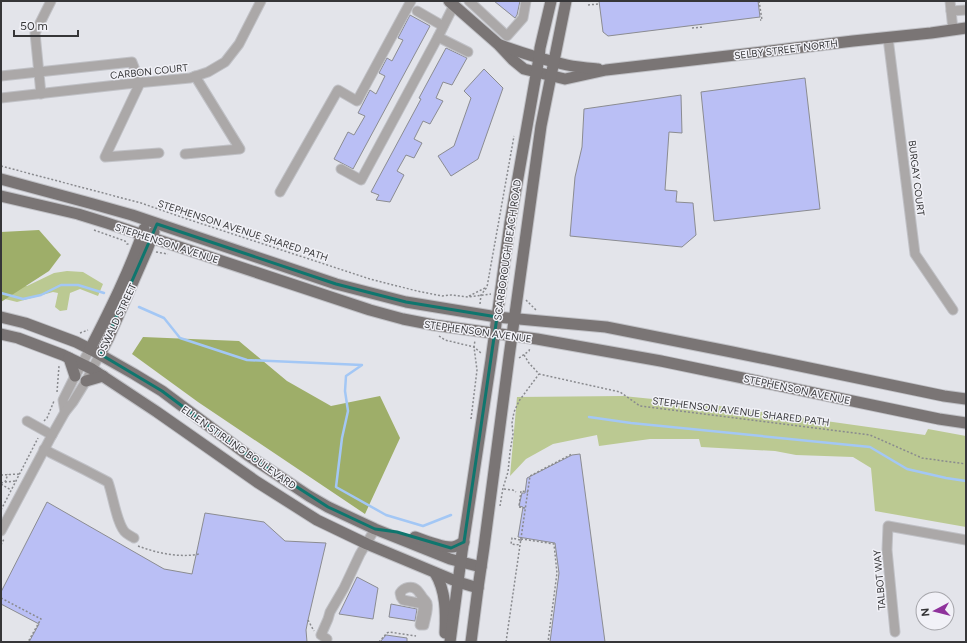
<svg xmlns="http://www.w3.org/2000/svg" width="967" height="643" viewBox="0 0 967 643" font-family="Figtree,sans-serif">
	<rect width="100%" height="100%" fill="#e3e4ea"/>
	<g fill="#bbc992">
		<path d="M67 271 83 272 103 284 98 296 80 289 70 293 67 310 60 311 55 307 58 293 53 292 17 302 1 298V278L27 286 54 273Z"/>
		<path d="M623 396 712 405 925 435 928 429 966 436V527L875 511 871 468 853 457 796 455 775 451 701 447 699 439H650L599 446 597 435 553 444 526 459 510 476 517 397Z"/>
	</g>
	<g fill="#9eae69">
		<path d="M39 230 61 255 49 271 1 302V232Z"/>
		<path d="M143 337 239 341 287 381 331 406 380 396 400 438 365 514 198 402 132 354Z"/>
	</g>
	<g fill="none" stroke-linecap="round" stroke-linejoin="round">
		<g stroke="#a3c7f5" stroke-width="2.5">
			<path d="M1 293 23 299 41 295 61 285H78L104 293"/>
			<path d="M139 307 164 318 180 338 247 360 362 365 346 376 345 391 348 411 342 438 336 487 386 515 423 526 451 515"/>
			<path d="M589 417 631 423 870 447 907 469 946 478 966 481"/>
		</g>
	</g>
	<g fill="#babff5" stroke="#8b8c91">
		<path d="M494 1H520L517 15 515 18Z"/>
		<path d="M599 1H758L760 17 608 36 603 32Z"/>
		<path d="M410 15 430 26 353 169 334 159 348 132 354 135 365 116 358 113 370 90 376 94 385 76 379 73 387 58 392 61 403 40 398 38Z"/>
		<path d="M446 48 467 58 452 85 443 82 436 98 443 101 430 124 423 121 414 139 422 143 414 158 406 155 397 171 404 175 390 202 376 200 379 195 371 192 421 99 419 98Z"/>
		<path d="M484 69 503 88 478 159 451 176 438 156 454 146 471 98 464 91Z"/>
		<path d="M805 78 820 209 714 221 701 92Z"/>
		<path d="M681 95 682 133 669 132 665 190 677 191 676 202 693 203 696 235 682 247 570 236 575 177 582 147 584 109Z"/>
		<path d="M580 454 605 642H550L559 573 555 543 518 537 523 507 519 506 522 493H525L527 478 572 455Z"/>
		<path d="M47 502 164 569 192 574 205 513 264 522 285 541 326 543 308 620 306 630 307 642H29L39 624 1 604V592Z"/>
		<path d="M357 577 378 588 373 619 339 614Z"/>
		<path d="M391 604 417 609 415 621 389 617Z"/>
		<path d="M386 635 407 638V642H380Z"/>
	</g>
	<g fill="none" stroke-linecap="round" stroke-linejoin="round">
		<g stroke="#c0c1c6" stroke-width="11">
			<g id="minor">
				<path d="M469 1 507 36 523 18 526 1"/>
				<path d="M950 1 953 30"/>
				<path d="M417 11 443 26"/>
				<path d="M951 11 966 10"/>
				<path d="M438 37 468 52"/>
				<path d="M888 38 915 254 953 310"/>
				<path d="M1 76 132 62 140 83 105 157 159 153"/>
				<path d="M41 94 35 33 51 1"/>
				<path d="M1 98 126 84 190 78 208 72 225 62 239 44 261 1"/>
				<path d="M185 154 240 149 195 76"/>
				<path d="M341 169 361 180 438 37 454 5"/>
				<path d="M280 192 338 90 357 101 411 1"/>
				<path d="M65 412 63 400 73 380 90 349"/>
				<path d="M27 421 52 435"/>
				<path d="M44 449 51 453 85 470 108 482C113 495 117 526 126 533 129 535 132 537 134 538"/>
				<path d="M1 531 52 435 65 412 73 402 86 381 100 354"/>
				<path d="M420 625 423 610V604L403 600 401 597 400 593C404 587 412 585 417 590 419 592 421 595 423 598 424 599 426 601 427 603 429 609 425 619 424 625H423"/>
				<path d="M895 632 887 550 888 526 966 540"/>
				<path d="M326 642 327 639 321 635 328 619 330 612 344 588 360 554 375 529"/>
			</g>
		</g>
		<g stroke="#c0c1c6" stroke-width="13">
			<g id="major">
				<path d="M449 1 498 44 513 60 524 69 565 79 606 70 770 51 853 41 931 33 966 28"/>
				<path d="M500 45C522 53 544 60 567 65 577 67 588 68 598 69"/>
				<path d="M1 179 93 204 132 215 336 284 406 302 497 317 606 327 732 352 944 396 966 399"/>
				<path d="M1 196 78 214 107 223 370 310 403 319 434 325 537 339 661 361 939 419 966 423"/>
				<path d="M1 317 25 323 76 342 90 349 134 374 162 391 249 456 309 496 328 507 375 529 450 559 481 567"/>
				<path d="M1 334 18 338 63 355 92 369 157 412 257 482 317 520 367 544 458 582 478 588"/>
				<path d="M90 349C110 310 130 270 144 229"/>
				<path d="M100 354 108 339 147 250 154 232"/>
				<path d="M69 358 75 376"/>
				<path d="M86 381 103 376"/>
				<path d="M415 537C423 540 444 548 452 547 457 547 460 544 464 542"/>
				<path d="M435 573C446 591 446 613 445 633"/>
				<path d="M450 642 462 552 491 360 510 223 539 58 540 48 551 1"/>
				<path d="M471 642 478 588 484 547 509 357 541 126 566 1"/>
			</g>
		</g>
		<g stroke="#898a8e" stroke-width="1.5" stroke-dasharray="2 2" stroke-linecap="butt">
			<path d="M759 1 762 20H760"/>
			<path d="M588 5 598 4"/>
			<path d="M692 28 704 27"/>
			<path d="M1 166 141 203 187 219 370 279 417 291 442 296 451 295 468 297 491 294"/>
			<path d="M94 230 125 241 127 244H129"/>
			<path d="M156 252 168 254"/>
			<path d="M469 296 485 288"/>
			<path d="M526 300 536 310"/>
			<path d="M480 304 481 295 487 287 514 136"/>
			<path d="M80 333 88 330"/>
			<path d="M439 336 445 340 474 347 481 353"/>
			<path d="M524 355 529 363 539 374 620 392 640 406 870 435 922 458 966 464"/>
			<path d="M519 358 529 351 530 348"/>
			<path d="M57 392 59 366"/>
			<path d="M471 419 477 370 474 347 475 340"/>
			<path d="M44 421 47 418 54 401"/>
			<path d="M1 475 20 474"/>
			<path d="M5 482 16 481"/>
			<path d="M1 483 5 482 8 474"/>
			<path d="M1 484 11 490"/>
			<path d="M504 489 513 490 516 492"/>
			<path d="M500 506 503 488 508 472 510 452 513 434 512 423 514 412 519 401 539 374"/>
			<path d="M525 508 519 507 521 491 528 492"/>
			<path d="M1 510 38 438"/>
			<path d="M520 540 512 538 511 544 520 545"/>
			<path d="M522 540V539L554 544 557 573 548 642"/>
			<path d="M1 545 4 539"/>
			<path d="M138 546C157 553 179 558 199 554"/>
			<path d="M1 598 41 619 28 642"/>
			<path d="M308 620 314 631"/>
			<path d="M379 642 387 633 389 632 416 636"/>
			<path d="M506 642 530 476 572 454"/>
		</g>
		<use href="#minor" stroke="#aba8a8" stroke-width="9"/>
		<use href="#major" stroke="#7a7575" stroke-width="11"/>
		<path stroke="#898a8e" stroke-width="1.5" stroke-dasharray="2 2" stroke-linecap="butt" d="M520 540H522"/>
	</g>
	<path fill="none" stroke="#0f766e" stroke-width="3" stroke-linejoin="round" d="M157 224 336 284 406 302 497 317 464 542 451 548 397 532 375 529 328 507 249 456 162 391 100 354Z"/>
	<g text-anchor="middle" stroke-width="3" stroke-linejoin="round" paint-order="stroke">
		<g font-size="10" fill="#363638" stroke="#f1f1f7">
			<text transform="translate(786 49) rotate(-7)" y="4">SELBY STREET NORTH</text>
			<text transform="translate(149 71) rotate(-6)" y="4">CARBON COURT</text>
			<text transform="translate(917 178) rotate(83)" y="4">BURGAY COURT</text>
			<text transform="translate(243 230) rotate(18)" y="4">STEPHENSON AVENUE SHARED PATH</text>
			<text transform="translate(167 243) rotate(18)" y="4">STEPHENSON AVENUE</text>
			<text transform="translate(507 250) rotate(-82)" y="4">SCARBOROUGH BEACH ROAD</text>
			<text transform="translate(116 320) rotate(-65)" y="4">OSWALD STREET</text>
			<text transform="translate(478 331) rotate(8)" y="4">STEPHENSON AVENUE</text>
			<text transform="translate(797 389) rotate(12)" y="4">STEPHENSON AVENUE</text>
			<text transform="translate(741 411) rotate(7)" y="4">STEPHENSON AVENUE SHARED PATH</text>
			<text transform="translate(239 447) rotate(35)" y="4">ELLEN STIRLING BOULEVARD</text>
			<text transform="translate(879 580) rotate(-95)" y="4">TALBOT WAY</text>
		</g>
	</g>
	<rect width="967" height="643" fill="none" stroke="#363638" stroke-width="4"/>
	<g transform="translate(935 611) rotate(263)"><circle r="19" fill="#f1f1f7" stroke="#a6a6ab"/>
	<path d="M0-3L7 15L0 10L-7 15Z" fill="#8f329c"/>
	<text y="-6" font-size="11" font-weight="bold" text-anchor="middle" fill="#363638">N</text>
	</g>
	<path d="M14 30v6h64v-6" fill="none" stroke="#363638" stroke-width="2"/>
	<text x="20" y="30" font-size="12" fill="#363638" stroke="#f1f1f7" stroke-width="3" paint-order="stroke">50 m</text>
</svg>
